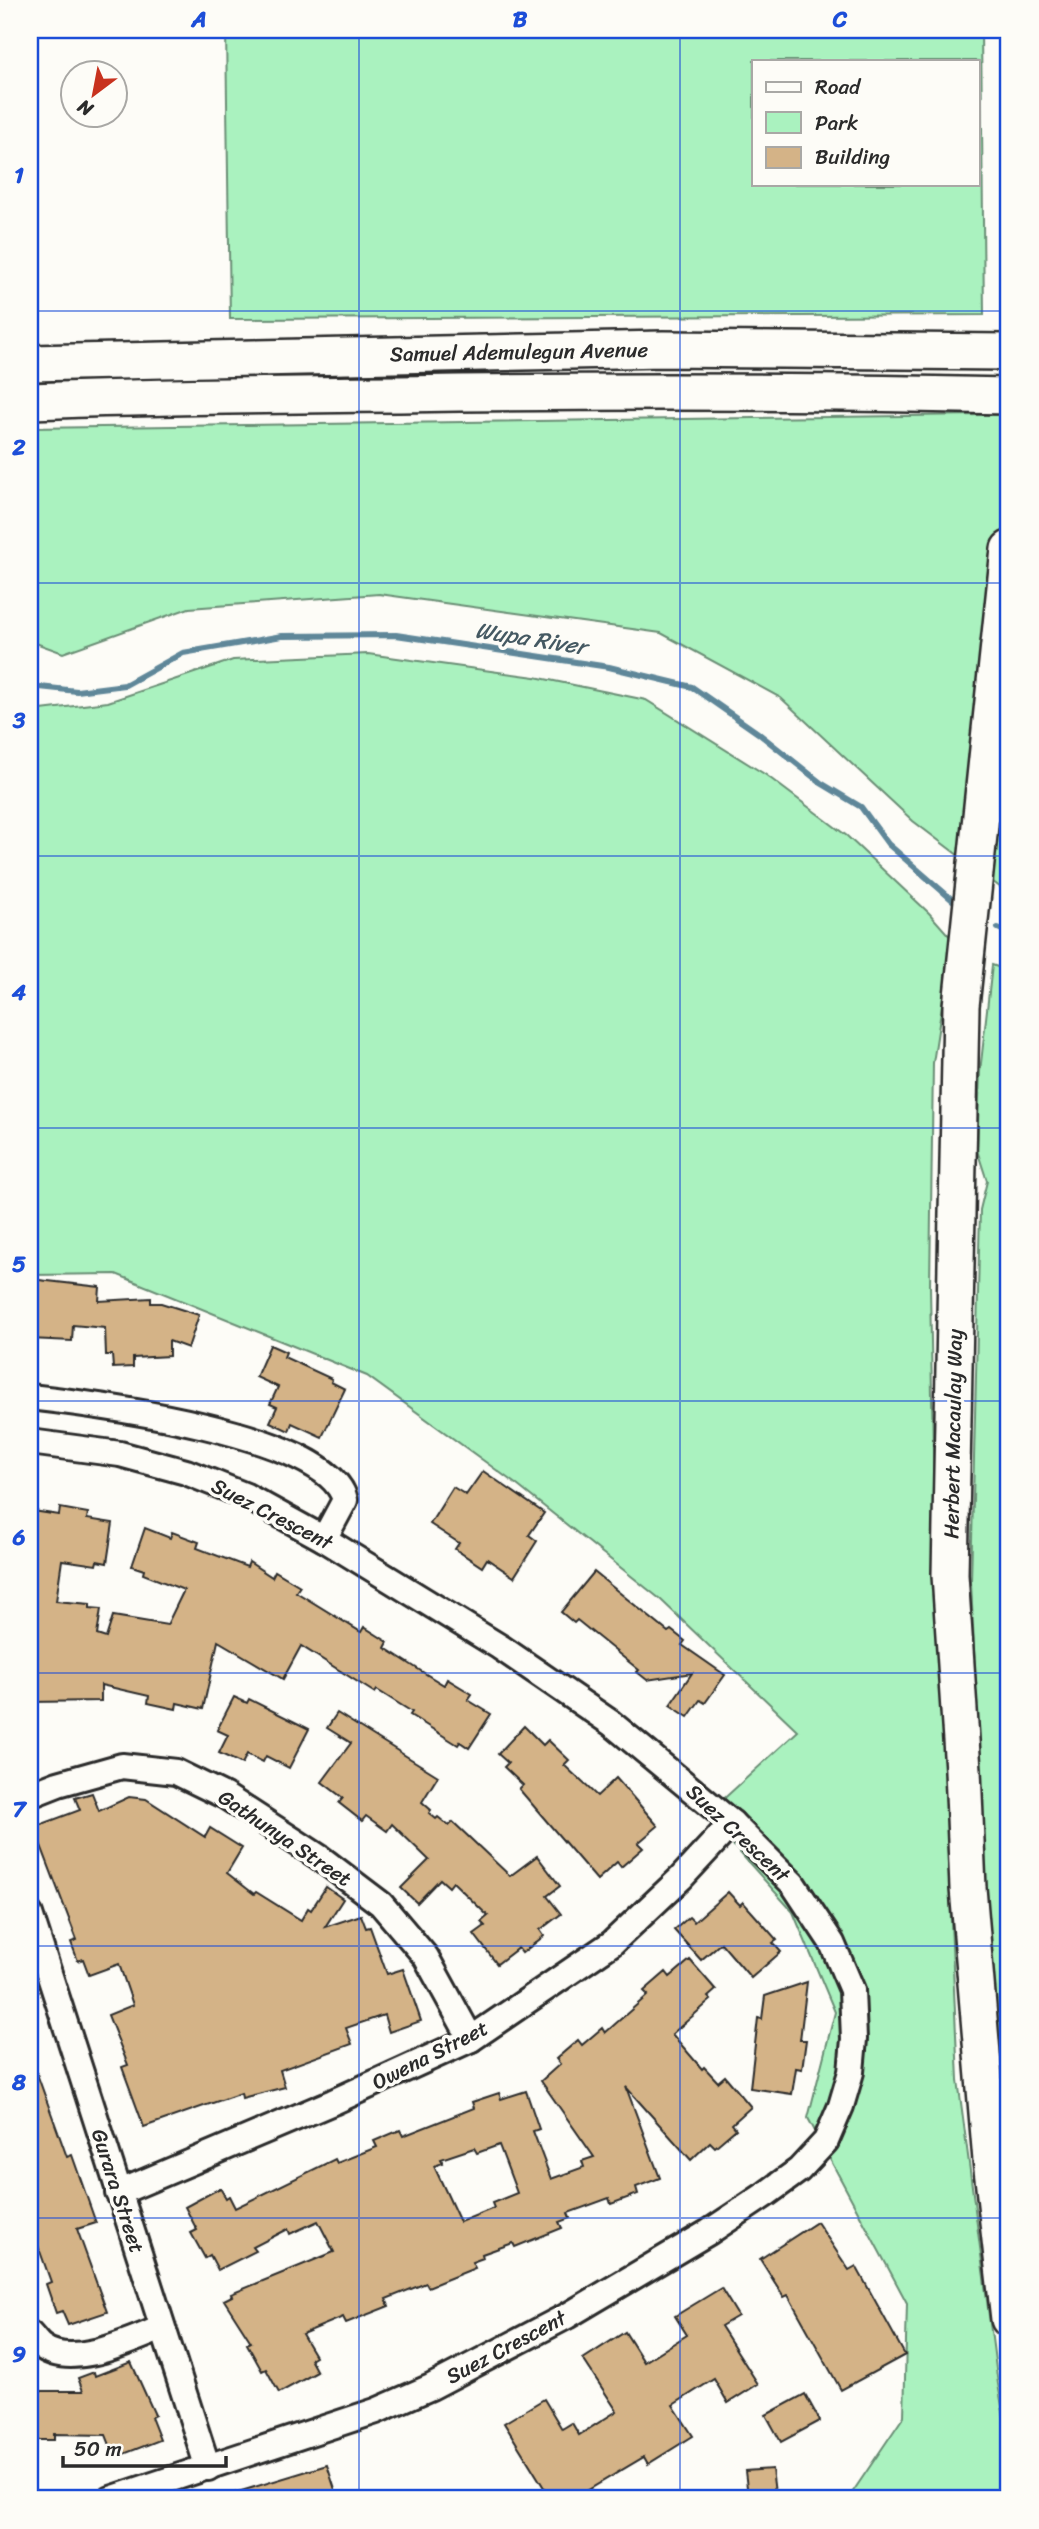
<svg xmlns="http://www.w3.org/2000/svg" width="1039" height="2529" viewBox="0 0 1039 2529" font-family="Sriracha,sans-serif">
	<rect width="100%" height="100%" fill="#fdfcf7"/>
	<filter id="ink" filterUnits="userSpaceOnUse"><feTurbulence type="fractalNoise" baseFrequency=".0143" numOctaves="2"/><feDisplacementMap in="SourceGraphic" scale="14" xChannelSelector="R" yChannelSelector="G"/><feConvolveMatrix kernelMatrix="1 2 1 2 8 2 1 2 1" color-interpolation-filters="sRGB"/></filter>
	<g filter="url(#ink)">
		<g fill="#aaf2bf" stroke="#6a8e75" stroke-width="2" fill-rule="evenodd">
			<path d="M226 30H981L984 315 230 319ZM754 61H978V184H754Z"/>
			<path d="M981 415H1009V894L913 821 781 698 661 633 379 594 189 608 63 653 30 641V428Z"/>
			<path d="M368 654 535 677 646 700 766 775 847 836 929 913 952 939 933 1063 930 1287 935 1559 958 2080 998 2384 1009 2445V2499H848L904 2416 907 2303 808 2118 835 2012 793 1912 706 1815 798 1731 660 1599 517 1485 367 1376 116 1274 30 1275V707L41 710 108 702 233 660Z"/>
			<path d="M992 965 1009 971V2116L985 1895 971 1582 980 1210 987 1181 977 1150 980 1072Z"/>
		</g>
		<g fill="none" stroke-linecap="round" stroke-linejoin="round">
			<g stroke="#5f8799" stroke-width="6">
				<path d="M30 686 77 691 125 685 183 653 282 636 396 635 609 667 692 687 758 733 821 783 861 807 888 844 956 903"/>
				<path d="M998 928 1009 933"/>
			</g>
		</g>
		<g fill="#d4b387" stroke="#2b2b2b" stroke-width="2" fill-rule="evenodd">
			<path d="M30 1279 100 1287 99 1301 151 1298V1303H161L199 1315 188 1348 169 1341V1356L133 1358V1367L113 1368 112 1355H106L105 1328 73 1325 72 1341 30 1339Z"/>
			<path d="M270 1345 286 1352 284 1357 332 1379 331 1382 345 1389 322 1437 292 1423 289 1431 270 1422 277 1407 270 1404 278 1387 256 1377Z"/>
			<path d="M483 1471 544 1513 529 1535 537 1541 514 1577 487 1559 482 1567 455 1549 459 1543 430 1524 453 1487 466 1495Z"/>
			<path d="M60 1508 88 1513 87 1519 113 1523 107 1563 97 1561 96 1565 62 1560 56 1601 90 1604V1608L101 1609 97 1635 106 1638 113 1616 167 1625 184 1590 143 1574 144 1570 132 1566 145 1528 170 1538 172 1532 199 1542 197 1548 247 1567 249 1562 272 1577 275 1571 300 1586 296 1592 361 1632 364 1627 388 1642 385 1648 421 1671 444 1685 447 1679 472 1694 468 1700 491 1714 469 1748 460 1742 458 1745 410 1715 412 1712 377 1690 375 1693 301 1646 283 1679 218 1641 203 1709 177 1703 176 1709 148 1703 149 1696 101 1685V1701L30 1702V1532L33 1511 59 1515Z"/>
			<path d="M594 1572 668 1632 671 1630 685 1641 682 1645 725 1675 705 1703 700 1700 688 1717 670 1705 692 1673 647 1680 637 1672 639 1670 577 1620 574 1623 561 1612Z"/>
			<path d="M234 1697 247 1703 249 1699 309 1729 289 1768 266 1756 263 1762 247 1754 242 1764 219 1753 228 1735 217 1730Z"/>
			<path d="M337 1713 438 1776 422 1802 431 1810 429 1813 436 1819 438 1817 449 1826 453 1822 510 1876 537 1856 560 1886 547 1896 561 1914 540 1930 544 1936 522 1953 518 1948 497 1964 474 1934 485 1926 481 1922 488 1916 453 1882 449 1887 440 1879 417 1903 401 1888 429 1860 392 1824 387 1831 366 1816 362 1821 339 1803 343 1798 322 1782 351 1743 327 1728Z"/>
			<path d="M524 1726 543 1745 548 1740 569 1760 564 1765 597 1796 616 1778 658 1826 638 1843 643 1848 621 1867 617 1862 597 1880 519 1789 523 1785 504 1767 508 1763 498 1754Z"/>
			<path d="M92 1793 99 1811 129 1797 146 1799 205 1837 210 1828 242 1848 227 1873 254 1894 256 1892 301 1920 308 1908 311 1910 326 1887 343 1899 325 1927 361 1915 366 1928 370 1927 387 1974 403 1969 421 2021 389 2032 384 2015 346 2028 352 2044 280 2070 285 2087 242 2098 241 2093 144 2127 122 2067 128 2065 108 2015 133 2005 119 1964 89 1975 83 1959 78 1961 71 1942 77 1940 34 1827 80 1810 75 1798Z"/>
			<path d="M728 1892 740 1905 743 1902 768 1930 777 1940 773 1943 781 1952 751 1978 721 1943 701 1960 674 1930 689 1917 694 1922Z"/>
			<path d="M690 1960 716 1990 708 1997 711 2000 672 2034 702 2069 704 2067 718 2082 725 2076 751 2107 732 2124 736 2129 715 2147 710 2142 691 2160 626 2087 660 2178 636 2187 638 2194 611 2204 609 2198 568 2213 570 2218 559 2222 562 2228 515 2247 513 2243 482 2254 483 2258 472 2262 475 2268 428 2287 426 2283 386 2299 389 2306 346 2323 343 2317 302 2334 315 2356 310 2359 317 2372 279 2393 266 2369 262 2371 247 2344 251 2342 224 2300 232 2296 231 2294 334 2252 318 2221 290 2234 288 2229 253 2247 256 2251 218 2270 210 2255 205 2258 191 2233 197 2230 185 2207 220 2188 226 2198 229 2196 235 2208 335 2159 337 2163 377 2147 374 2141 400 2130 403 2136 474 2108 472 2102 499 2093 501 2099 526 2091 539 2129 533 2131 551 2179 584 2167 582 2161 594 2157 541 2081 560 2064 556 2059 578 2040 582 2045 602 2028 605 2033 648 1995 644 1991 666 1972 670 1977ZM499 2145 517 2193 492 2203 494 2208 460 2222 434 2166 443 2163 441 2159 474 2148 477 2153Z"/>
			<path d="M807 1982 800 2040H806L802 2069 796 2068 792 2094 750 2088 758 2018 762 2019 765 1996Z"/>
			<path d="M32 2060 67 2157 72 2155 96 2223 77 2229 107 2312 68 2325 62 2311 56 2313 46 2284 51 2282 37 2243 30 2246V2061Z"/>
			<path d="M817 2222 849 2270 856 2266 905 2355 841 2390 788 2295 784 2297 760 2259Z"/>
			<path d="M721 2288 738 2316 721 2326 758 2384 728 2403 714 2379 673 2405 693 2436 648 2464 644 2457 573 2499H551L504 2423 544 2399 562 2429 572 2423 579 2435 617 2411 583 2359 625 2332 644 2362 687 2335 675 2316Z"/>
			<path d="M131 2362 155 2415 151 2417 160 2440 121 2455 118 2447 112 2450 106 2435 54 2434V2440H30V2391H83L78 2378 94 2372 95 2376Z"/>
			<path d="M805 2394 820 2421 781 2442 766 2415Z"/>
			<path d="M327 2465 338 2499H228V2495Z"/>
			<path d="M772 2469 775 2493 748 2496 745 2471Z"/>
		</g>
		<g fill="none" stroke-linecap="round" stroke-linejoin="round">
			<g stroke="#2b2b2b" stroke-width="30">
				<g id="street">
					<path d="M30 1397C91 1404 330 1433 345 1500L324 1539"/>
					<path d="M30 1442 120 1454 186 1472 246 1496 324 1539 500 1647 611 1723 732 1823 793 1884 832 1943 852 1990 854 2039 851 2072 841 2106 826 2141 799 2170 766 2194 709 2232 567 2316 431 2387 376 2411 111 2499"/>
					<path d="M30 1795 58 1784 122 1766 176 1772 225 1796 319 1857 381 1904 426 1957 471 2039"/>
					<path d="M30 1914 208 2468"/>
					<path d="M118 2193 333 2102 471 2039 612 1943 681 1878 732 1823"/>
					<path d="M30 2334C33 2337 37 2343 41 2346 71 2370 131 2340 162 2328"/>
				</g>
			</g>
			<g stroke="#2b2b2b" stroke-width="40">
				<g id="secondary">
					<path d="M30 363 663 349 1009 352"/>
					<path d="M30 401C153 396 277 395 400 394 603 391 806 391 1009 396"/>
					<path d="M1009 549 961 1006 950 1575 963 1770 968 1888 991 2160 1009 2319"/>
				</g>
			</g>
			<use href="#street" stroke="#fdfcf7" stroke-width="24"/>
			<use href="#secondary" stroke="#fdfcf7" stroke-width="35"/>
		</g>
	</g>
	<path fill="none" stroke="#1d4ed8" stroke-width="2" stroke-opacity="0.55" d="M359 30V2499M680 30V2499M30 311H1009M30 583H1009M30 856H1009M30 1128H1009M30 1401H1009M30 1673H1009M30 1946H1009M30 2218H1009"/>
	<g text-anchor="middle" stroke-width="7" stroke-linejoin="round" paint-order="stroke">
		<g font-size="21" fill="#2b2b2b" stroke="#fdfcf7">
			<text transform="translate(519 352) rotate(-1)" y="7">Samuel Ademulegun Avenue</text>
			<text transform="translate(953 1434) rotate(-89)" y="7">Herbert Macaulay Way</text>
			<text transform="translate(272 1514) rotate(27)" y="7">Suez Crescent</text>
			<text transform="translate(738 1833) rotate(43)" y="7">Suez Crescent</text>
			<text transform="translate(285 1838) rotate(34)" y="7">Gathunya Street</text>
			<text transform="translate(430 2055) rotate(-27)" y="7">Owena Street</text>
			<text transform="translate(118 2191) rotate(72)" y="7">Gurara Street</text>
			<text transform="translate(506 2347) rotate(-28)" y="7">Suez Crescent</text>
		</g>
		<g font-size="23" font-style="italic" fill="#455962" stroke="#fdfcf7">
			<text transform="translate(531 638) rotate(9)" y="8">Wupa River</text>
		</g>
	</g>
	<rect width="1039" height="2529" fill="none" stroke="#fdfcf7" stroke-width="77"/>
	<rect x="752" y="60" width="228" height="126" fill="#fdfcf7" stroke="#a9a8a5" stroke-width="2"/>
	<rect x="766" y="82" width="35" height="10" fill="#fdfcf7" stroke="#a9a8a5" stroke-width="2"/>
	<text x="815" y="94" font-size="21" fill="#2b2b2b">Road</text>
	<rect x="766" y="112" width="35" height="21" fill="#aaf2bf" stroke="#a9a8a5" stroke-width="2"/>
	<text x="815" y="130" font-size="21" fill="#2b2b2b">Park</text>
	<rect x="766" y="147" width="35" height="21" fill="#d4b387" stroke="#a9a8a5" stroke-width="2"/>
	<text x="815" y="164" font-size="21" fill="#2b2b2b">Building</text>
	<g transform="translate(94 94) rotate(212)"><circle r="33" fill="#fdfcf7" stroke="#a9a8a5" stroke-width="2"/>
	<path d="M0-5L12 26L0 18L-12 26Z" fill="#c8321e"/>
	<text y="-10" font-size="19" font-weight="bold" text-anchor="middle" fill="#2b2b2b">N</text>
	</g>
	<path d="M63 2456v10h163v-10" fill="none" stroke="#2b2b2b" stroke-width="3.5"/>
	<text x="74" y="2456" font-size="21" fill="#2b2b2b" stroke="#fdfcf7" stroke-width="5" paint-order="stroke">50 m</text>
	<rect x="38" y="38" width="962" height="2452" fill="none" stroke="#1d4ed8" stroke-width="2.5"/>
	<g font-size="23" text-anchor="middle" font-weight="bold" fill="#1d4ed8">
		<text x="199" y="27">A</text>
		<text x="520" y="27">B</text>
		<text x="840" y="27">C</text>
		<text x="19" y="183">1</text>
		<text x="19" y="455">2</text>
		<text x="19" y="728">3</text>
		<text x="19" y="1000">4</text>
		<text x="19" y="1272">5</text>
		<text x="19" y="1545">6</text>
		<text x="19" y="1817">7</text>
		<text x="19" y="2090">8</text>
		<text x="19" y="2362">9</text>
	</g>
</svg>
